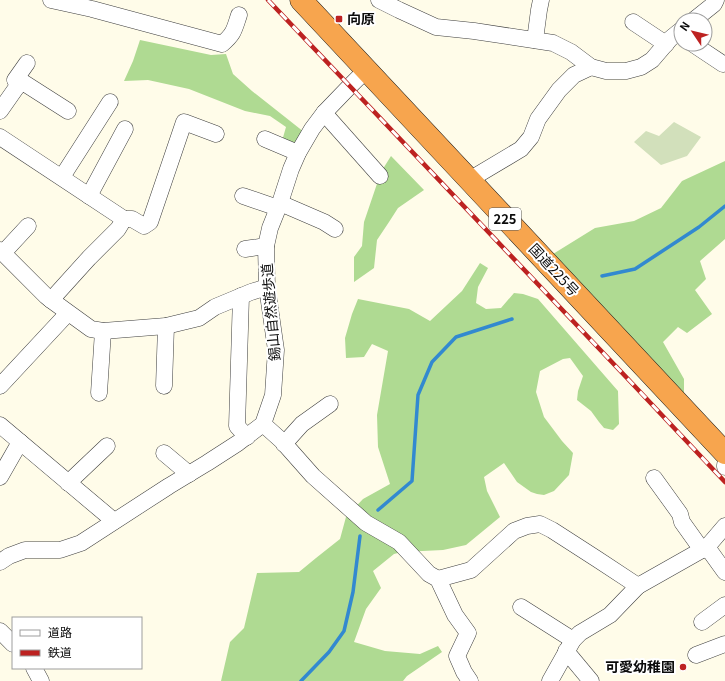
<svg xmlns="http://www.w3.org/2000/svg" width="725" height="681" viewBox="0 0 725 681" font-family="Georgia,'Noto Sans JP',serif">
	<rect width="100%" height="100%" fill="#fffce9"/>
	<g fill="#afda92">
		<path d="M140 40 211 55 226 54 233 74 252 91 304 132 295 148 282 141 286 127 270 116 245 111 189 89 148 80 124 81 133 61Z"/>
		<path d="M391 156 424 190 398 208 389 222 377 240 374 268 354 282V257L362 246 364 222 381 172Z"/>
		<path d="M725 161V239L700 261 706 279 695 290 712 314 687 333 678 327 663 342 684 379V402L553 254 595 228 634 221 661 208 682 181Z"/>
		<path d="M480 263 488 268 478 287 476 303 486 309 501 308 514 293 523 294 538 299 618 391 619 424 613 430 604 428 599 422 591 411 577 400 578 391 583 376 570 358 563 359 540 371 536 392 544 417 562 441 573 453 569 475 554 491 544 495 537 494 531 492 517 482 504 463 484 477 487 491 500 517 466 545 443 550 402 552 394 554 373 571 381 588 366 609 354 642 385 651 420 654 438 646 442 652 407 676 403 681H221L230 642 244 628 257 573 299 572 316 558 340 539 346 517 363 499 390 484 378 447 377 415 388 351 372 344 364 357 346 358 345 338 352 314 358 299 409 309 430 321 462 291Z"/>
	</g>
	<path fill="#d2e0bb" d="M674 122 701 137 687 156 661 165 634 142 646 131 659 136Z"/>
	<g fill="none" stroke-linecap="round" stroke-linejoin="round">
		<g stroke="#3289d0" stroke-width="3.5">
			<path d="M602 276 635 269 699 227 725 206"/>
			<path d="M378 510 412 481 418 395 432 362 456 337 512 319"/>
			<path d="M301 681 329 652 344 631 353 592 360 536"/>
		</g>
		<g stroke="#3e3e3e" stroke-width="17">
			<g id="minor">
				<path d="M51 0 92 9 222 44C234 34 234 30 239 15"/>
				<path d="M379 0 399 10 436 27 474 31 553 43 571 52 591 67 606 71H626L641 67 652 60 670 39 681 30"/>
				<path d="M694 20 714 4 716 0"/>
				<path d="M633 22 666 44"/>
				<path d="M535 40 539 10 541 0"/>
				<path d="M693 44 723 64"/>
				<path d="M18 86 15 80 27 63"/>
				<path d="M0 111 21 81 68 111"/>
				<path d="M324 113 380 176"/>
				<path d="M0 137 124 219 118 229 89 258 51 300 91 329 103 331 166 326 199 318 215 307 251 292 267 287"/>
				<path d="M265 139 298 153"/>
				<path d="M62 177 110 102"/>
				<path d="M469 180 521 149 531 137 538 119 559 90 574 75 591 67"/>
				<path d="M89 196 125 129"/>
				<path d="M243 196 278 208"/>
				<path d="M280 203 324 222 335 229"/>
				<path d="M124 219H132L144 226 150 222 184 122 216 134"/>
				<path d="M245 249 266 246"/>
				<path d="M0 250 46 296 51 300"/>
				<path d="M3 253 28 226"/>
				<path d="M241 296 237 426 247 437"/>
				<path d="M0 386 68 313"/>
				<path d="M164 386 166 326"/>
				<path d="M99 393 103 331"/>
				<path d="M263 424 282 441 313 476 366 523 399 542 429 574 438 579 455 615 468 633 457 656 464 672 470 681"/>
				<path d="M0 425 114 521"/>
				<path d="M284 444 302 424 330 404"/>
				<path d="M164 453 189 474"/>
				<path d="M725 465V467"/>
				<path d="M0 477 20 442"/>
				<path d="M654 478 680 514 682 522 702 550"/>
				<path d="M68 483 107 446"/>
				<path d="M707 547 725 526"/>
				<path d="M0 562 9 556 25 550H60L81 543 169 486 207 463 238 443 263 424 273 395 276 350 267 287 266 246 270 228 280 203 291 169 298 153 312 129 324 113 350 86 366 70"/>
				<path d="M438 579 471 570 514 531 527 526 540 524 552 530 597 559 638 586"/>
				<path d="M521 607 573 640"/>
				<path d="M702 622 725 605"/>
				<path d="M0 631 13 644"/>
				<path d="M566 651 591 681"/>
				<path d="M696 655 725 644"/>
				<path d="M34 668 41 681"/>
				<path d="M550 681 573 640 580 633 610 615 638 586 707 547 725 572"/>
			</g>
		</g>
		<g stroke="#1c1c1c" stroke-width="23">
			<path id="highway" d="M301 0 725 453"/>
		</g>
		<use href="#minor" stroke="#fff" stroke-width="16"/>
		<use href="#highway" stroke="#f7a54e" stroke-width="22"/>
		<g stroke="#bd2221" stroke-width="4.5">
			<path id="rail" d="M268 0 627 378 725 482"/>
		</g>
		<use href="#rail" stroke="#fff" stroke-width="3" stroke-dasharray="9" stroke-linecap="butt"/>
	</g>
	<g fill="#bd2221" stroke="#fff" stroke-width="1.5">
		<rect x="335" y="15" width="8" height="8" rx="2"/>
		<circle cx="683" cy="667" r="4"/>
	</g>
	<g text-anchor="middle" stroke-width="4" stroke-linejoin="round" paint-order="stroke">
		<rect fill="#fff" stroke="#545454" stroke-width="1" x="489" y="208" width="32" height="22" rx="3"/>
		<g font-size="13" font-weight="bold" fill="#0b0b0b">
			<text x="505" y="224">225</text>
		</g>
		<g font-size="14" font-weight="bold" fill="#0b0b0b" stroke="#fff" text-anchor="start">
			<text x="347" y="24">向原</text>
			<text x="675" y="672" text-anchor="end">可愛幼稚園</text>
		</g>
		<g font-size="14" fill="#0b0b0b" stroke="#fff">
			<text transform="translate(554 270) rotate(47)" y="5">国道225号</text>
			<text transform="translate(271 312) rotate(-95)" y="5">錫山自然遊歩道</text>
		</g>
	</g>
	<rect x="12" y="617" width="130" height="52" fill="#ffffff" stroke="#9d9d9d"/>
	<rect x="20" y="630" width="20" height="6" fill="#ffffff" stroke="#9d9d9d"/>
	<text x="48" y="637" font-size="12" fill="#0b0b0b">道路</text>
	<rect x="20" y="650" width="20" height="6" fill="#bd2221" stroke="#9d9d9d"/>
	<text x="48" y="657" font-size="12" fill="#0b0b0b">鉄道</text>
	<g transform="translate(693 32) rotate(305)"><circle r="19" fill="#ffffff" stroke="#9d9d9d"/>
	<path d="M0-3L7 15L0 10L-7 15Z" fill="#bd2221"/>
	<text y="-6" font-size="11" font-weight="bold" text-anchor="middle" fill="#0b0b0b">N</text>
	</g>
</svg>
